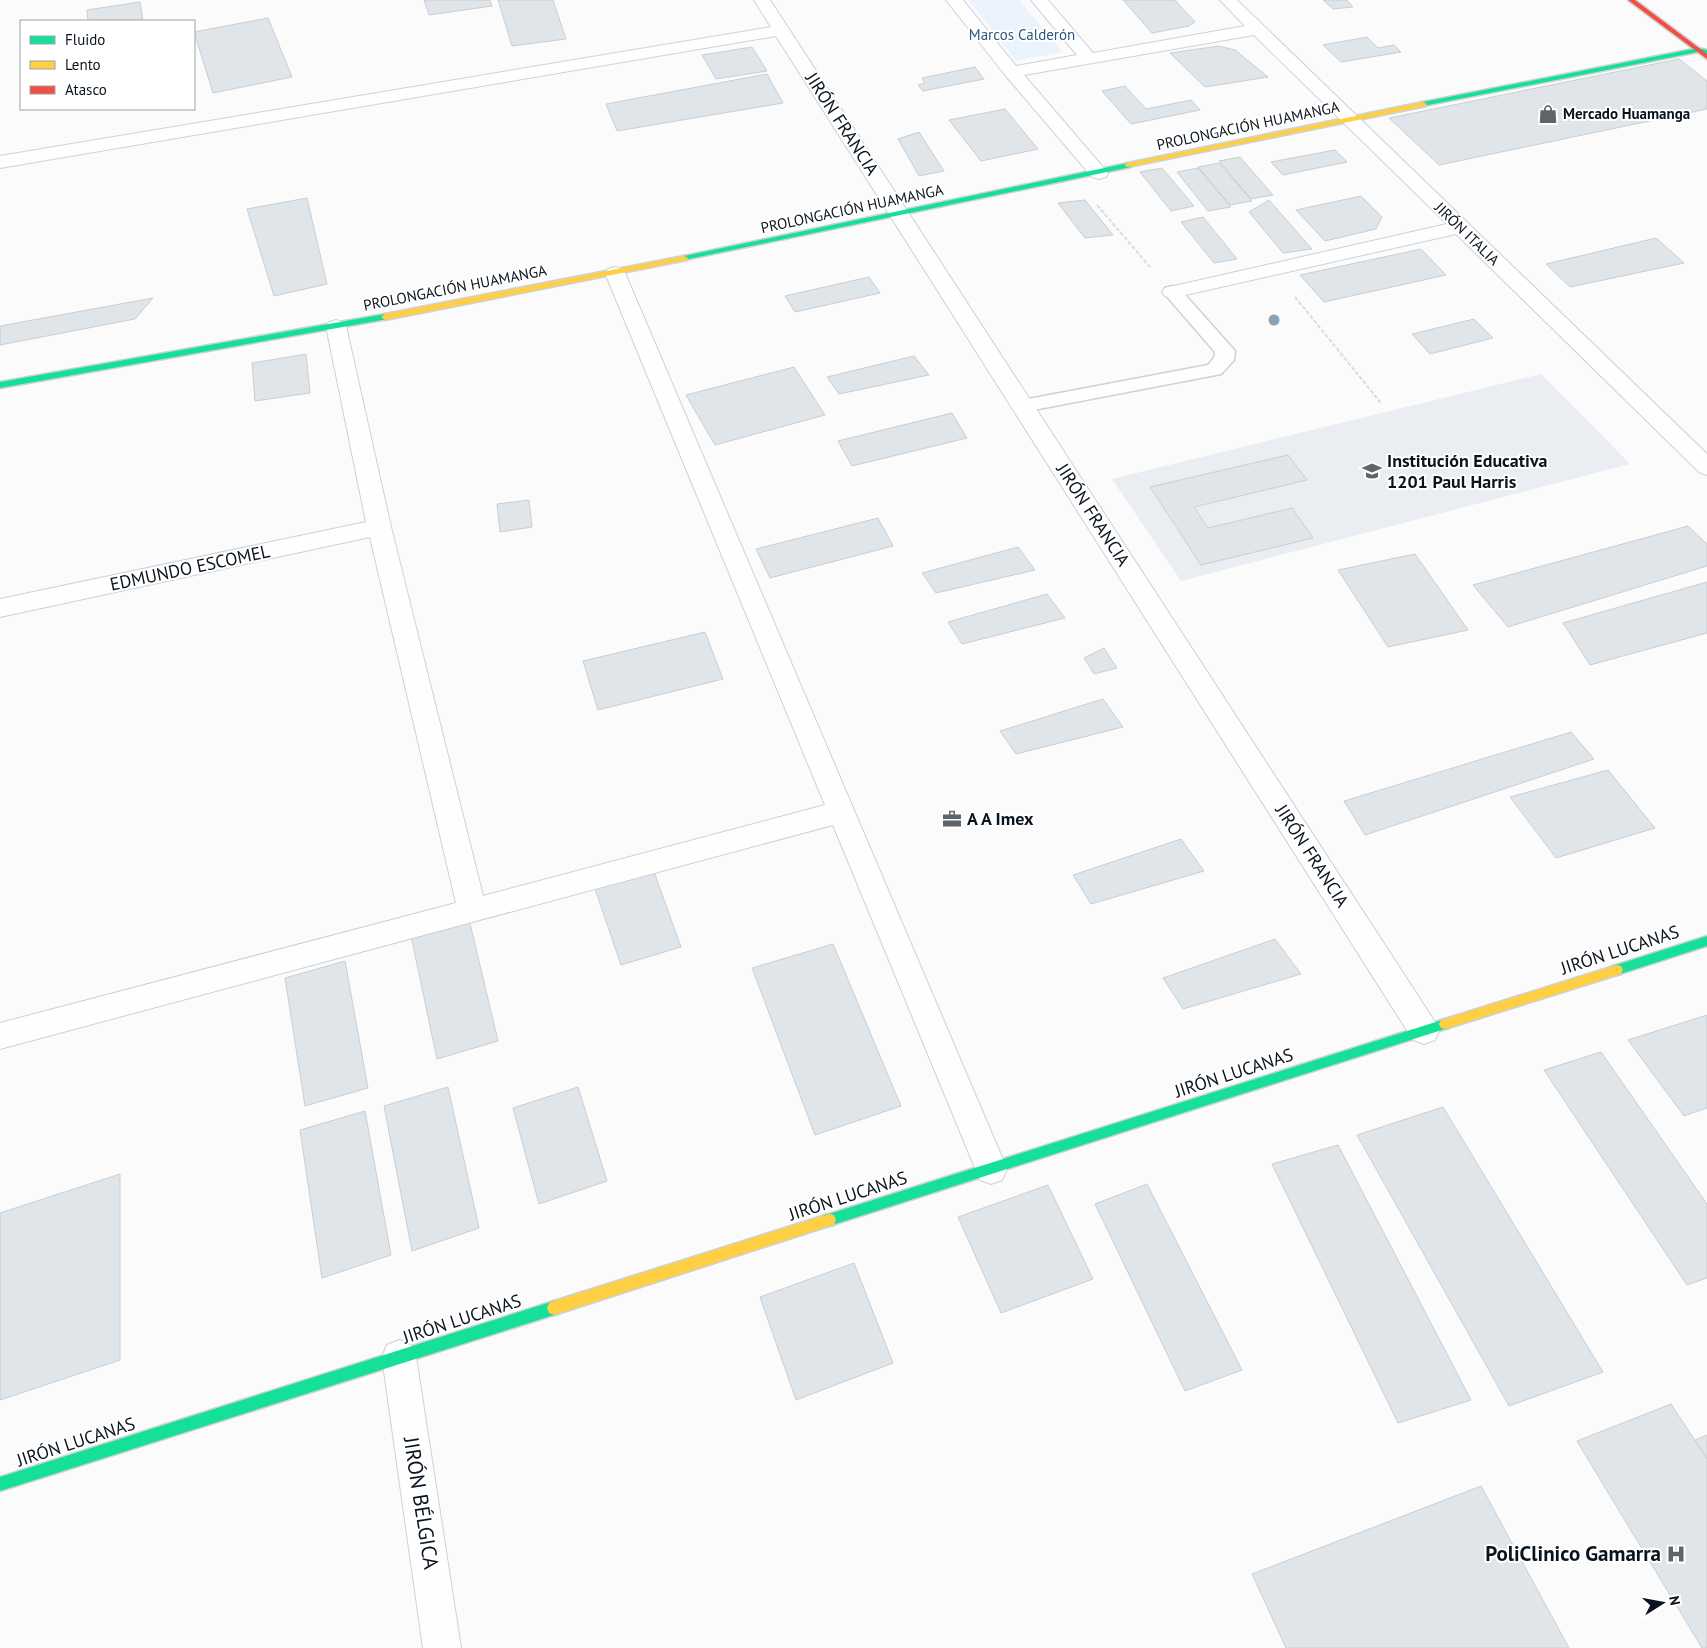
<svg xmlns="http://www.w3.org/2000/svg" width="1707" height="1648" viewBox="0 0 1707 1648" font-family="'PT Sans',sans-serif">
	<rect width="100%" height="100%" fill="#fbfbfb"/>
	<path fill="#eaeef2" d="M1541 374 1630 464 1181 581 1112 479Z"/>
	<path fill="#ebf4fd" d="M968 0H1019L1063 52 1016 61Z"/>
	<g fill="#e0e5ea" stroke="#c9ced3">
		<path d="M424 0H490L492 6 429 15Z"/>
		<path d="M498 0H553L566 39 512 46Z"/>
		<path d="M1123 0H1175L1195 22 1189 26 1152 33Z"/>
		<path d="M1323 0H1347L1353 7 1333 9Z"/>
		<path d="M140 2 143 21H88L87 10Z"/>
		<path d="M268 18 292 77 213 93 194 32Z"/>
		<path d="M1367 37 1378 48 1394 45 1401 52 1341 62 1323 45Z"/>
		<path d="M1219 46 1235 50 1268 77 1205 87 1170 53Z"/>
		<path d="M752 47 767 71 716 79 702 55Z"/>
		<path d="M1679 59 1707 81V109L1439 165 1389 118Z"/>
		<path d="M975 67 984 79 923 91 918 85 925 83 922 78Z"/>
		<path d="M767 74 783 103 617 131 606 104Z"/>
		<path d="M1125 86 1146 109 1191 100 1200 110 1131 124 1102 91Z"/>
		<path d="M1005 109 1038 149 981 161 949 120Z"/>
		<path d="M919 132 944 171 919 176 898 139Z"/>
		<path d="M1335 150 1347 162 1283 175 1271 162Z"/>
		<path d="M1240 157 1273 195 1251 199 1219 161Z"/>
		<path d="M1219 163 1252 201 1230 205 1198 167Z"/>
		<path d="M1162 168 1194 206 1171 211 1140 172Z"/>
		<path d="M1198 168 1231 207 1208 211 1177 172Z"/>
		<path d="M1361 196 1382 217 1376 229 1325 241 1296 210Z"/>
		<path d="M307 198 327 284 274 296 247 209Z"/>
		<path d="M1085 200 1113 235 1085 238 1058 203Z"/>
		<path d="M1269 200 1312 249 1283 253 1249 212Z"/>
		<path d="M1203 217 1237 259 1214 263 1181 222Z"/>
		<path d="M1656 238 1684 263 1570 287 1546 264Z"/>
		<path d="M1421 249 1446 275 1324 302 1300 275Z"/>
		<path d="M869 277 880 293 795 312 785 296Z"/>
		<path d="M153 298 135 319 0 345V326Z"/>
		<path d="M1474 319 1493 338 1430 354 1412 334Z"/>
		<path d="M306 354 310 393 255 401 252 363Z"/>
		<path d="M914 356 929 375 839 394 827 377Z"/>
		<path d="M794 367 825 415 715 445 686 395Z"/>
		<path d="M952 413 967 438 852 466 838 441Z"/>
		<path d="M1288 455 1307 480 1194 507 1208 528 1292 508 1313 538 1201 565 1150 487Z"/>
		<path d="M529 500 532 527 500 532 497 504Z"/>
		<path d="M878 518 893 546 770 578 756 549Z"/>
		<path d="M1688 526 1707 544V566L1508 627 1473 585Z"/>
		<path d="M1018 547 1035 570 936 593 922 573Z"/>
		<path d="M1415 554 1468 630 1388 647 1338 570Z"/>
		<path d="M1707 582V633L1590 665 1563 623Z"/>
		<path d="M1047 594 1065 618 962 644 948 622Z"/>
		<path d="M705 632 723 679 598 710 583 661Z"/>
		<path d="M1104 648 1117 668 1094 674 1084 658Z"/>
		<path d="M1103 699 1123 727 1016 754 1000 731Z"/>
		<path d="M1571 732 1594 759 1365 835 1344 801Z"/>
		<path d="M1608 770 1655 828 1556 858 1510 797Z"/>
		<path d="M1181 839 1204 871 1091 904 1073 875Z"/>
		<path d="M653 869 681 947 621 965 594 886Z"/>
		<path d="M469 919 498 1041 437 1059 411 936Z"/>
		<path d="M1275 939 1301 974 1183 1009 1163 978Z"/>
		<path d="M833 944 901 1106 815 1135 752 968Z"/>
		<path d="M345 961 368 1088 305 1106 285 978Z"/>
		<path d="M1707 1015V1108L1684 1116 1628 1040Z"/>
		<path d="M1601 1052 1707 1204V1278L1687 1285 1544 1070Z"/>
		<path d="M448 1087 479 1228 412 1251 384 1106Z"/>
		<path d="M578 1087 607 1181 539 1204 513 1108Z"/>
		<path d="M1443 1107 1603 1372 1509 1406 1357 1135Z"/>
		<path d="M365 1111 391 1255 322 1278 300 1130Z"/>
		<path d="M1338 1145 1471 1400 1398 1423 1272 1164Z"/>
		<path d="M120 1174V1360L0 1400V1213Z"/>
		<path d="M1147 1184 1242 1370 1185 1391 1095 1204Z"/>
		<path d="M1048 1185 1093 1279 1001 1313 958 1217Z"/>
		<path d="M854 1263 893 1363 796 1400 760 1297Z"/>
		<path d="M1671 1404 1707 1459V1648H1702L1577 1441Z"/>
		<path d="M1707 1435V1459L1695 1440Z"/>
		<path d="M1481 1486 1569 1648H1286L1252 1574Z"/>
	</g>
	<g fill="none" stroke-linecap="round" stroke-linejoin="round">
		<g stroke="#cdd2d7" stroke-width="3">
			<path id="lane" d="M1172 286 1179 288 1235 351 1234 360 1221 374 1023 412 1016 411 1013 406 1016 401 1023 400 1208 365 1214 358 1215 352 1163 292 1165 288Z"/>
		</g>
		<g stroke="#cdd2d7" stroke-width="2">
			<g id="street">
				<path d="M754 0H770L1435 1022 1439 1031 1435 1040 1424 1044 1413 1040 776 36 0 168V156L771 27Z"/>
				<path d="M946 0H963L1016 66 1077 55 1031 0H1048L1093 53 1245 26 1220 0H1237L1707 454V475L1699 472 1456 234 1172 298 1165 296 1162 292 1165 288 1447 224 1254 35 1024 75 1108 173 1106 177 1099 179 1092 177 1006 76Z"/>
				<path d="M615 267 622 269 625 273 1007 1169 1002 1180 991 1184 980 1180 833 825 0 1049V1023L456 903 370 537 0 617V599L366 522 326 326 329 322 336 320 343 322 346 326 391 527 483 896 825 805 605 273 608 269Z"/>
				<path d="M399 1340 411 1345 416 1357 461 1648H423L382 1357 387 1345Z"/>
			</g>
		</g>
		<g stroke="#cdd2d7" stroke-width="3">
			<g id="fast">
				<path d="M1698 48 1707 50V54L1698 52 1423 106 1419 104 1423 102Z"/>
				<path d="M1128 163 1132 165 1131 167 684 260 680 258 684 256Z"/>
				<path d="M385 314 388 315V319L0 388V382Z"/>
				<path d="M1707 936V946L1617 975 1613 974 1611 970 1613 966Z"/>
				<path d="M1445 1019 1449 1020 1451 1024 1449 1028 1445 1029 829 1226 824 1225 822 1220 824 1215 829 1214Z"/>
				<path d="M554 1301 559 1303 561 1308 559 1313 554 1315 0 1491V1477Z"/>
			</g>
		</g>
		<g stroke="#cdd2d7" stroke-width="3">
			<g id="slow">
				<path d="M1423 102 1427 104 1426 106 1128 167 1124 165 1128 163Z"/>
				<path d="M684 256 688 258 687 260 385 320 381 317 385 314Z"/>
				<path d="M1617 965 1621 966 1623 970 1621 974 1617 975 1445 1029 1441 1028 1439 1024 1441 1020 1445 1019Z"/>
				<path d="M829 1214 834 1215 836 1220 834 1225 829 1226 554 1315 549 1313 547 1308 549 1303 554 1301Z"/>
			</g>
		</g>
		<g stroke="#cdd2d7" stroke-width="3">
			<path id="jam" d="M1628 0H1635L1707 54V59Z"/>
		</g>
		<g stroke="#dcdcdd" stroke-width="2" stroke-dasharray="4 2" stroke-linecap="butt">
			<path d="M1097 205 1150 267"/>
			<path d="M1295 297 1381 403"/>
		</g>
		<use href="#lane" fill="#fefefe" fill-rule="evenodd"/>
		<use href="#street" fill="#fefefe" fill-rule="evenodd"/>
		<use href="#fast" fill="#16e098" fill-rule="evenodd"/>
		<use href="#slow" fill="#ffcf43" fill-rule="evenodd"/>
		<use href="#jam" fill="#f24e42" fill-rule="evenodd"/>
	</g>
	<circle fill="#8aa2b6" cx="1274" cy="320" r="5.5"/>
	<defs>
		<g id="shop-bare" transform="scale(1.5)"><path d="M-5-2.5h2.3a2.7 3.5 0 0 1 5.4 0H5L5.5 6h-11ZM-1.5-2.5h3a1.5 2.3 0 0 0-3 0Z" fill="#5e656b" stroke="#fff" stroke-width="2.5" paint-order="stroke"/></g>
		<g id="school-bare" transform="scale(1.5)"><path d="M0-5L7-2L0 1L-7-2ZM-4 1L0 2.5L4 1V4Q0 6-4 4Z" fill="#5e656b" stroke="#fff" stroke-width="2.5" paint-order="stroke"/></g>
		<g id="office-bare" transform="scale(1.5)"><path d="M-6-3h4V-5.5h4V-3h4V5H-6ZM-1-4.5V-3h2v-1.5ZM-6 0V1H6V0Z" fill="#5e656b" stroke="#fff" stroke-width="2.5" paint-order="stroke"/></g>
		<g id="hospital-bare" transform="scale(1.5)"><path d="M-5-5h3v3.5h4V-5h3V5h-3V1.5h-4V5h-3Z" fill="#5e656b" stroke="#fff" stroke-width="2.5" paint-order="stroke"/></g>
	</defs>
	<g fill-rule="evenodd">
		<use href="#shop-bare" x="1548" y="114"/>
		<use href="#school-bare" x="1372" y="471"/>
		<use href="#office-bare" x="952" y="819"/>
		<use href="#hospital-bare" x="1676" y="1554"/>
	</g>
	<g text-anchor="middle" stroke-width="4" stroke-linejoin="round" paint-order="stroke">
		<g font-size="15" fill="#2e597d" stroke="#fff">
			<text x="1022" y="40">Marcos Calderón</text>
		</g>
		<g font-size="15" font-weight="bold" fill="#0a141e" stroke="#fff" text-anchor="start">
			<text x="1563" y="119">Mercado Huamanga</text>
		</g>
		<g font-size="15" fill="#0a141e" stroke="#fff">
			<text transform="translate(1248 126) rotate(-12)" y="5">PROLONGACIÓN HUAMANGA</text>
			<text transform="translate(852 209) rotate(-12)" y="5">PROLONGACIÓN HUAMANGA</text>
			<text transform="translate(1467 234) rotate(44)" y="5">JIRÓN ITALIA</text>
			<text transform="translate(455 288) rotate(-11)" y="5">PROLONGACIÓN HUAMANGA</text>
		</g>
		<g font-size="18" fill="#0a141e" stroke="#fff">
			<text transform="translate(842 124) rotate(57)" y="6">JIRÓN FRANCIA</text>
			<text transform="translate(1093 515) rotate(57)" y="6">JIRÓN FRANCIA</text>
			<text transform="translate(190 568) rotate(-12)" y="6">EDMUNDO ESCOMEL</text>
			<text transform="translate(1312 856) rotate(57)" y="6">JIRÓN FRANCIA</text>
			<text transform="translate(1620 950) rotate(-18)" y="6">JIRÓN LUCANAS</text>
			<text transform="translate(1234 1073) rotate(-18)" y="6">JIRÓN LUCANAS</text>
			<text transform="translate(848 1196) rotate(-18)" y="6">JIRÓN LUCANAS</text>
			<text transform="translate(462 1319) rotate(-18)" y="6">JIRÓN LUCANAS</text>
			<text transform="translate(76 1442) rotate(-18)" y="6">JIRÓN LUCANAS</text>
		</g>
		<g font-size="18" font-weight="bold" fill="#0a141e" stroke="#fff" text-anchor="start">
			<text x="1387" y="467">Institución Educativa<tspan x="1387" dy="21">1201 Paul Harris</tspan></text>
			<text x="967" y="825">A A Imex</text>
		</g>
		<g font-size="21" fill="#0a141e" stroke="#fff">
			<text transform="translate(421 1503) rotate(81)" y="7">JIRÓN BÉLGICA</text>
		</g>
		<g font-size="21" font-weight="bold" fill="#0a141e" stroke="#fff" text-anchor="end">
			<text x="1661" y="1561">PoliClinico Gamarra</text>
		</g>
	</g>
	<rect x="20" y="20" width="175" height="90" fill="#ffffff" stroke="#9da1a5"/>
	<rect x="30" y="36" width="25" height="8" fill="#16e098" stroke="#9da1a5"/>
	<text x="65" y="45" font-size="15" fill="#0a141e">Fluido</text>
	<rect x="30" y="61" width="25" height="8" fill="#ffcf43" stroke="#9da1a5"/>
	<text x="65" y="70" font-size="15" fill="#0a141e">Lento</text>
	<rect x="30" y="86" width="25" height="8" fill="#f24e42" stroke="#9da1a5"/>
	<text x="65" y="95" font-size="15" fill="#0a141e">Atasco</text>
	<g transform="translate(1662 1603) rotate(79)" stroke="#ffffff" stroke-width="4" paint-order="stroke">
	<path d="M0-4L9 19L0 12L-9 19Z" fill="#0a141e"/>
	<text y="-8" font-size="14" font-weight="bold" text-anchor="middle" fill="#0a141e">N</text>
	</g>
</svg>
